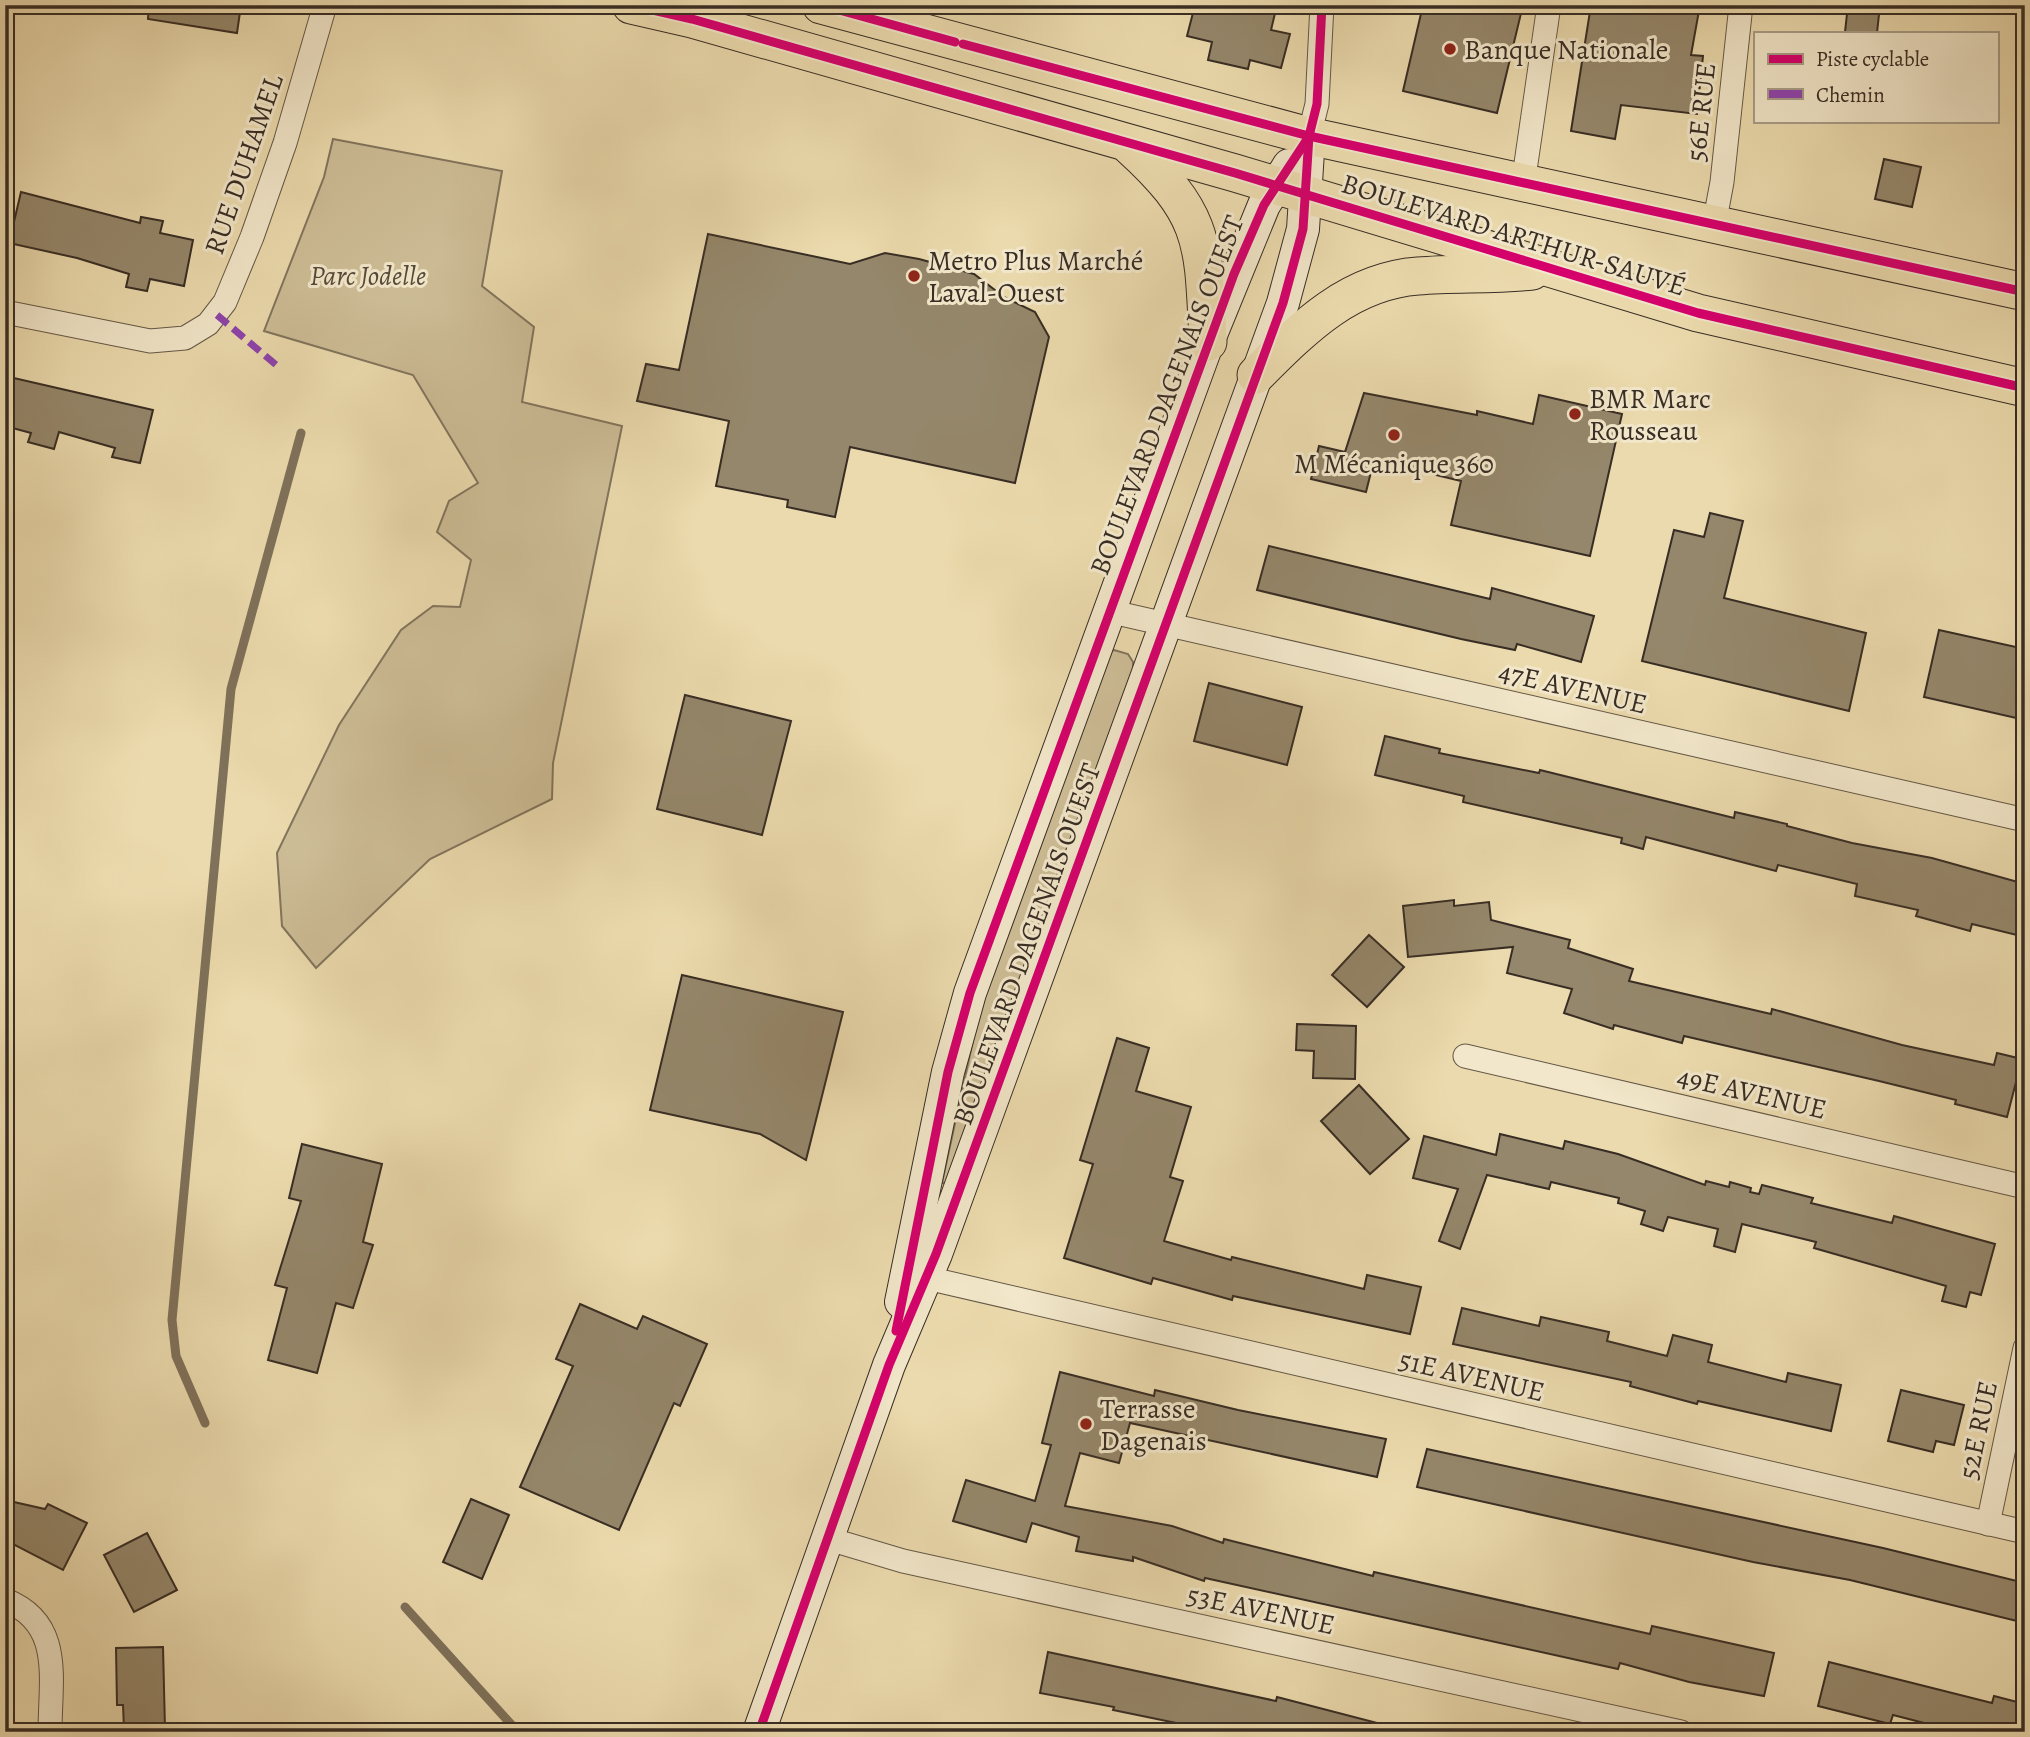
<svg xmlns="http://www.w3.org/2000/svg" width="2030" height="1737" viewBox="0 0 2030 1737" font-family="Alegreya,serif">
	<rect width="100%" height="100%" fill="#ebdaad"/>
	<filter id="stains"><feTurbulence type="fractalNoise" baseFrequency=".00286" numOctaves="4"/><feColorMatrix values="0 0 0 0 .2 0 0 0 0 .09 0 0 0 0 .02 0 0 0 .5 -.17"/></filter>
	<radialGradient id="worn" r=".72"><stop offset=".6" stop-color="#630" stop-opacity="0"/><stop offset="1" stop-color="#630" stop-opacity=".3"/></radialGradient>
	<g fill="#cdbd96" stroke="#82755d" stroke-width="2">
		<path d="M333 139 502 171 482 286 534 327 522 402 622 426 553 763 552 799 430 859 316 968 282 926 277 853 339 725 401 630 433 606 460 607 471 560 437 532 449 501 478 483 413 375 264 331 324 177Z"/>
		<path d="M1114 650 1128 654 1133 662V672L946 1183H942L983 995 1108 653Z"/>
	</g>
	<g fill="none" stroke-linecap="round" stroke-linejoin="round">
		<g stroke="#7f715a" stroke-width="9">
			<path d="M205 1423 176 1356 172 1320 231 689 301 433"/>
			<path d="M405 1607 518 1732"/>
		</g>
	</g>
	<g fill="#95876b" stroke="#382d24" stroke-width="2">
		<path d="M149 5H241L237 33 148 19Z"/>
		<path d="M1195 5H1277L1271 30 1290 34 1281 68 1250 60 1248 69 1208 60 1212 42 1187 36Z"/>
		<path d="M1423 5H1523L1497 113 1403 91Z"/>
		<path d="M1591 5H1700L1691 55 1703 56 1697 114 1621 105 1615 139 1571 131Z"/>
		<path d="M1848 5H1880L1877 33 1845 32Z"/>
		<path d="M1884 159 1921 167 1912 207 1875 199Z"/>
		<path d="M21 192 140 223 141 217 163 221 160 233 193 240 184 286 150 279 147 291 126 287 129 274 77 258 9 243Z"/>
		<path d="M708 234 850 264 885 253 919 259 974 274 1004 297 1035 312 1049 337 1015 483 850 447 835 517 787 507 788 500 716 486 729 421 637 401 646 364 679 370Z"/>
		<path d="M5 376 153 410 140 463 112 457 115 448 59 432 54 449 28 442 31 433 5 426Z"/>
		<path d="M1364 393 1477 415V411L1533 424 1539 395 1622 414 1590 556 1451 525 1461 481 1374 460 1366 492 1311 479 1319 446 1345 452Z"/>
		<path d="M1710 513 1743 521 1724 598 1866 633 1849 711 1642 661 1674 530 1704 537Z"/>
		<path d="M1269 546 1490 599 1492 588 1594 616 1581 662 1517 644 1515 650 1461 639 1257 590Z"/>
		<path d="M1939 630 2025 649V720L1924 697Z"/>
		<path d="M1209 683 1302 707 1287 765 1194 741Z"/>
		<path d="M685 695 791 721 762 835 657 809Z"/>
		<path d="M1385 736 1440 749 1439 753 1539 773 1540 770 1734 818 1735 812 1787 824V826L1852 843 1932 858 2025 884V937L1972 924 1970 931 1916 916 1918 910 1855 896 1857 884 1778 865 1776 871 1646 837 1643 849 1621 843 1622 838 1463 802 1464 796 1375 775Z"/>
		<path d="M1454 900V906L1489 902 1491 920 1570 940 1568 948 1633 969 1629 981 1771 1014 1772 1009 1902 1045 1994 1065 1997 1053 2022 1059 2007 1117 1955 1104 1956 1100 1879 1081 1684 1036 1682 1043 1614 1025 1613 1029 1564 1013 1572 989 1507 973 1513 947 1408 957 1403 906Z"/>
		<path d="M1369 935 1404 967 1367 1007 1332 975Z"/>
		<path d="M682 975 843 1012 806 1160 760 1134 650 1110Z"/>
		<path d="M1297 1024 1356 1026 1355 1079 1313 1078 1314 1051 1296 1050Z"/>
		<path d="M1117 1038 1149 1048 1136 1091 1191 1107 1170 1177 1183 1181 1164 1241 1231 1260 1232 1257 1364 1289 1367 1275 1421 1287 1410 1334 1233 1296 1232 1300 1153 1278 1151 1284 1064 1258 1093 1164 1080 1160Z"/>
		<path d="M1359 1085 1409 1139 1370 1174 1321 1121Z"/>
		<path d="M1500 1134 1563 1149 1565 1141 1618 1154 1705 1185 1706 1181 1729 1187 1730 1182 1751 1188 1750 1192 1759 1194 1762 1185 1813 1198 1811 1203 1892 1223 1894 1216 1995 1244 1981 1295 1970 1292 1966 1307 1942 1301 1946 1286 1814 1248 1816 1242 1742 1224 1735 1252 1714 1246 1718 1229 1668 1217 1663 1231 1641 1224 1645 1211 1618 1203 1619 1198 1551 1182 1549 1189 1487 1175 1460 1249 1439 1241 1458 1189 1413 1178 1424 1136 1496 1155Z"/>
		<path d="M302 1144 382 1164 363 1242 373 1245 353 1308 336 1303 317 1373 268 1360 287 1288 275 1285 301 1201 289 1198Z"/>
		<path d="M580 1304 637 1329 643 1316 707 1344 680 1406 674 1403 619 1530 520 1487 573 1366 556 1359Z"/>
		<path d="M1462 1308 1539 1326 1541 1317 1609 1332 1607 1341 1667 1356 1673 1335 1712 1345 1708 1362 1786 1382 1788 1373 1841 1385 1831 1431 1698 1401 1697 1404 1630 1386 1631 1382 1453 1344Z"/>
		<path d="M1060 1372 1154 1396 1155 1390 1238 1410 1386 1439 1377 1477 1130 1423 1119 1463 1080 1453 1065 1506 1172 1526 1223 1543 1224 1539 1373 1576 1374 1572 1650 1634 1652 1626 1774 1653 1764 1696 1689 1682 1620 1663 1618 1669 1205 1578 1204 1581 1133 1557V1561L1076 1551 1079 1537 1032 1523 1026 1542 953 1521 966 1480 1035 1501 1051 1445 1042 1443Z"/>
		<path d="M1901 1390 1964 1405 1954 1445 1936 1441 1933 1452 1888 1441Z"/>
		<path d="M1427 1449 1883 1548 2025 1583V1623L1850 1580 1753 1562 1417 1487Z"/>
		<path d="M471 1499 509 1515 482 1579 443 1562Z"/>
		<path d="M5 1500 45 1509 48 1504 87 1523 63 1570 5 1540Z"/>
		<path d="M147 1533 177 1590 134 1612 104 1555Z"/>
		<path d="M163 1647 165 1729H124L123 1705H117L116 1648Z"/>
		<path d="M1048 1652 1276 1701 1277 1697 1381 1724 1380 1732H1220L1113 1710 1114 1707 1040 1693Z"/>
		<path d="M1829 1662 1992 1703 1994 1696 2025 1704V1732H1959L1893 1715 1890 1724 1818 1706Z"/>
	</g>
	<g fill="none" stroke-linecap="round" stroke-linejoin="round">
		<g stroke="#655846" stroke-width="25">
			<g id="street">
				<path d="M1309 136 1317 104 1322 5"/>
				<path d="M1523 184 1549 5"/>
				<path d="M1714 225 1722 182 1741 5"/>
				<path d="M5 312 150 341 185 338 208 324 225 302 252 237 285 143 325 5"/>
				<path d="M1108 611 2025 820"/>
				<path d="M1465 1056 2025 1187"/>
				<path d="M914 1275 2025 1532"/>
				<path d="M1988 1524 2025 1348"/>
				<path d="M829 1539 903 1561 1681 1732"/>
				<path d="M5 1600C64 1623 50 1679 50 1732"/>
			</g>
		</g>
		<g stroke="#382d24" stroke-width="34">
			<g id="secondary">
				<path d="M901 1302 948 1072 970 993 1208 342 1264 205 1289 165"/>
				<path d="M759 1732 889 1365 936 1254 1283 303 1303 229 1309 136"/>
			</g>
		</g>
		<g stroke="#382d24" stroke-width="39">
			<g id="primary">
				<path d="M631 5 692 19 1235 173 1698 313 2025 388"/>
				<path d="M821 5 1309 136 2025 292"/>
				<path d="M1130 146C1207 216 1203 243 1208 342"/>
				<path d="M1256 375C1303 328 1349 281 1418 276 1456 273 1494 275 1532 271"/>
			</g>
		</g>
		<use href="#street" stroke="#f2e7ca" stroke-width="23"/>
		<use href="#secondary" stroke="#f2e7ca" stroke-width="32"/>
		<use href="#primary" stroke="#ebdaad" stroke-width="37"/>
		<path stroke="#8e44ad" stroke-width="7" stroke-dasharray="14 7" stroke-linecap="butt" d="M217 315 281 369"/>
		<g stroke="#f2e7ca" stroke-width="13">
			<g id="cycleway">
				<path d="M631 5 692 19 1235 173 1698 313 2025 388"/>
				<path d="M821 5 955 42"/>
				<path d="M963 44 1309 136 2025 292"/>
				<path d="M896 1331 948 1072 970 993 1234 274 1264 205 1308 138"/>
				<path d="M759 1732 889 1365 936 1254 1283 303 1303 229 1309 136 1317 104 1322 5"/>
			</g>
		</g>
		<use href="#cycleway" stroke="#d6006c" stroke-width="9"/>
	</g>
	<g fill="#8f2418" stroke="#f2e7ca" stroke-width="2.5">
		<circle cx="1450" cy="49" r="7"/>
		<circle cx="914" cy="276" r="7"/>
		<circle cx="1575" cy="414" r="7"/>
		<circle cx="1394" cy="435" r="7"/>
		<circle cx="1086" cy="1424" r="7"/>
	</g>
	<g text-anchor="middle" stroke-width="6" stroke-linejoin="round" paint-order="stroke">
		<g font-size="28" fill="#382d24" stroke="#f2e7ca" text-anchor="start">
			<text x="1464" y="59">Banque Nationale</text>
			<text x="928" y="270">Metro Plus Marché<tspan x="928" dy="32">Laval-Ouest</tspan></text>
			<text x="1589" y="408">BMR Marc<tspan x="1589" dy="32">Rousseau</tspan></text>
			<text x="1394" y="473" text-anchor="middle">M Mécanique 360</text>
			<text x="1100" y="1418">Terrasse<tspan x="1100" dy="32">Dagenais</tspan></text>
		</g>
		<g font-size="28" fill="#382d24" stroke="#f2e7ca">
			<text transform="translate(1700 112) rotate(-84)" y="10">56E RUE</text>
			<text transform="translate(243 164) rotate(-71)" y="10">RUE DUHAMEL</text>
			<text transform="translate(1514 234) rotate(17)" y="10">BOULEVARD ARTHUR-SAUVÉ</text>
			<text transform="translate(1166 395) rotate(-69)" y="10">BOULEVARD DAGENAIS OUEST</text>
			<text transform="translate(1573 687) rotate(13)" y="10">47E AVENUE</text>
			<text transform="translate(1026 944) rotate(-70)" y="10">BOULEVARD DAGENAIS OUEST</text>
			<text transform="translate(1752 1092) rotate(13)" y="10">49E AVENUE</text>
			<text transform="translate(1472 1375) rotate(13)" y="10">51E AVENUE</text>
			<text transform="translate(1977 1430) rotate(-78)" y="10">52E RUE</text>
			<text transform="translate(1261 1609) rotate(12)" y="10">53E AVENUE</text>
		</g>
		<g font-size="28" font-style="italic" fill="#564a3b" stroke="#f2e7ca">
			<text x="368" y="285">Parc Jodelle</text>
		</g>
	</g>
	<rect width="2030" height="1737" fill="none" stroke="#ebdaad" stroke-width="28"/>
	<rect x="7" y="7" width="2016" height="1723" fill="none" stroke="#382d24" stroke-width="3.5"/>
	<rect x="14" y="14" width="2002" height="1709" fill="none" stroke="#382d24" stroke-width="2"/>
	<rect x="1754" y="32" width="245" height="91" fill="#f2e7ca" stroke="#a89d88" stroke-width="2"/>
	<rect x="1768" y="54" width="35" height="10" fill="#d6006c" stroke="#a89d88" stroke-width="2"/>
	<text x="1816" y="66" font-size="21" fill="#382d24">Piste cyclable</text>
	<rect x="1768" y="89" width="35" height="10" fill="#8e44ad" stroke="#a89d88" stroke-width="2"/>
	<text x="1816" y="102" font-size="21" fill="#382d24">Chemin</text>
	<rect width="100%" height="100%" filter="url(#stains)"/>
	<rect width="100%" height="100%" fill="url(#worn)"/>
</svg>
